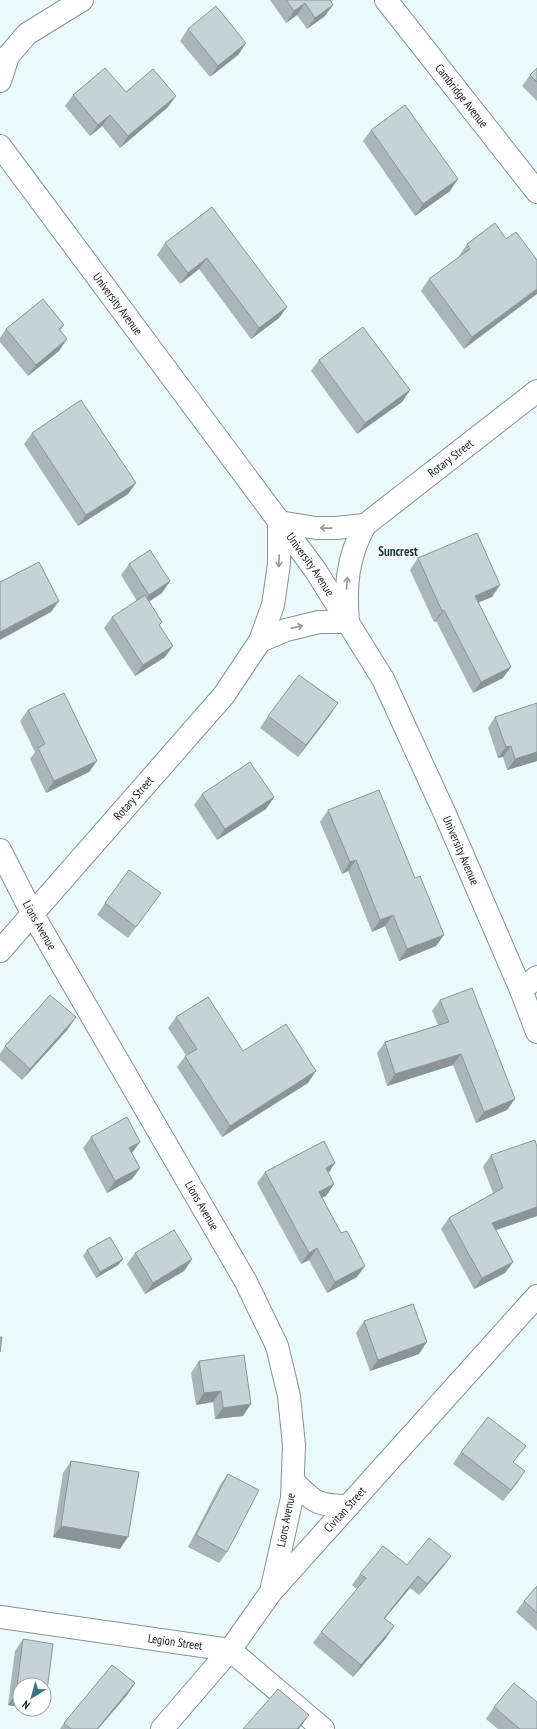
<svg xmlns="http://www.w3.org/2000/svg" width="537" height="1729" viewBox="0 0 537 1729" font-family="'PT Sans Narrow',sans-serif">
	<rect width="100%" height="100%" fill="#eaf9fc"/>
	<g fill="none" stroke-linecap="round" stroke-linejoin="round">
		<g stroke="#859295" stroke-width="24">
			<g id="minor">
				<path id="s1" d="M386 0 537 192"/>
				<path d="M0 81 8 56 27 34 82 0"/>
				<path id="s2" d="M260 641 286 630 319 622H348C345 586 347 558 365 525L537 391"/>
				<path id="s3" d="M0 850 32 913 246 1282 277 1346 289 1396 294 1445 292 1498 271 1592"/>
				<path id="s4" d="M0 951 224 695 260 641 273 605 279 564V522L316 528H336L365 525"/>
				<path d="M521 990 537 977"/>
				<path d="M293 1481C314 1502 317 1506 348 1506"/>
				<path id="s5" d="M0 1617 230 1650 323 1729"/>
				<path id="s6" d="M162 1729 230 1650 271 1592 537 1296"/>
			</g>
		</g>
		<g stroke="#859295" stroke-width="24">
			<g id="tertiary">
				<path id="s7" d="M0 146 316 571 383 679 445 814 521 990 537 1032"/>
			</g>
		</g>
		<use href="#minor" stroke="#fff" stroke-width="22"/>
		<use href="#tertiary" stroke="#fff" stroke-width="22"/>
	</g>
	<g fill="#a9b5b8">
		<path d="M270 0H330L325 16 307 29 297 15 286 23Z"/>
		<path d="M188 29 246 43 238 55 210 77 180 41Z"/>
		<path d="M537 68V101L522 86 530 75Z"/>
		<path d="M126 92 168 107 120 148 102 126 90 136 65 106 73 95Z"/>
		<path d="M371 130 450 191 415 216 363 141Z"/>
		<path d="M212 207 287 307 279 318 251 339 199 269 180 284 157 255 165 243Z"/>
		<path d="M506 239 537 260 464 349 421 291 429 279 459 257V256L467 244Z"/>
		<path d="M64 325 60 331 59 351 28 376 0 342V338L6 329Z"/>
		<path d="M319 360 410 390 402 402 357 434 311 371Z"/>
		<path d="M32 433 136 483 128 494 78 526 24 444Z"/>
		<path d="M418 558 492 597 479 602 503 678 473 693 436 621 434 622 410 570Z"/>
		<path d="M129 564 162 593 149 601 160 625 165 657 135 676 104 628 112 617 137 601 121 575Z"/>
		<path d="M28 710 97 761 89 772 46 793 30 759 35 752 20 721Z"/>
		<path d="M330 715 298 757 260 728 268 716Z"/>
		<path d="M495 717 537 761 507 770 503 757 498 758 488 728Z"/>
		<path d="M202 794 274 797 266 809 217 840 194 805Z"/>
		<path d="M328 810 436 946 399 961 385 926 372 932 348 871 342 874 320 822Z"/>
		<path d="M161 893 128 938 97 915 105 903Z"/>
		<path d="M440 1000 507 1110 476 1123 453 1065 387 1086 377 1053 385 1042 438 1025 432 1011Z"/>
		<path d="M176 1017 243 1051 308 1083 222 1137 177 1067 186 1055 168 1028Z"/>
		<path d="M68 1029 22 1080 0 1060V1054L5 1046Z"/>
		<path d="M91 1137 132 1153 140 1168 132 1179 107 1193 83 1148Z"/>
		<path d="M537 1147V1216L496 1230 513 1262 505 1273 474 1289 441 1229 449 1218 493 1193 483 1167 491 1155Z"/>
		<path d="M265 1172 328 1173 334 1184 326 1196 322 1197 357 1277 327 1293 309 1260 301 1264 257 1183Z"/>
		<path d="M87 1250 123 1259 118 1265 96 1278 83 1256Z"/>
		<path d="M135 1253 192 1259 184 1271 145 1294 127 1264Z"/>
		<path d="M364 1321 419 1354 370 1371 356 1333Z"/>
		<path d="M199 1361 243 1416 215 1419 213 1402 196 1405 191 1373Z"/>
		<path d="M461 1452 514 1463 517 1483 503 1501 453 1464Z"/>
		<path d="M71 1461 120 1549 53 1537 63 1473Z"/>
		<path d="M228 1474 227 1552 219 1563 188 1547 220 1485Z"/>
		<path d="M451 1556 443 1567 419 1595 410 1588 385 1618 386 1638 353 1677 313 1643 321 1632 357 1589 352 1585 360 1574 407 1565Z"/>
		<path d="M537 1586V1631L516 1612 524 1601Z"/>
		<path d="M23 1639 20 1707 8 1705 15 1651Z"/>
		<path d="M135 1683 127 1695 98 1729H60L64 1723Z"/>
		<path d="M494 1707 537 1729H498L486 1719Z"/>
	</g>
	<g fill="#8a9496">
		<path d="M305 3 297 15 286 23 294 11Z"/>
		<path d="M333 5 325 16 307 29 315 18Z"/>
		<path d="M246 43 238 55 210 77 218 66Z"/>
		<path d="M176 96 168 107 120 148 128 136Z"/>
		<path d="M110 115 102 126 90 136 98 125Z"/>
		<path d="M458 179 450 191 415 216 423 204Z"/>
		<path d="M207 258 199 269 180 284 188 273Z"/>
		<path d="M537 289V294L464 349 472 337Z"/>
		<path d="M287 307 279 318 251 339 259 328Z"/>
		<path d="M67 339 59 351 28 376 36 365Z"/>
		<path d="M410 390 402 402 357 434 365 423Z"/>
		<path d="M136 483 128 494 78 526 86 515Z"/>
		<path d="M170 581 162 593 141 607 149 595Z"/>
		<path d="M500 585 492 597 467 607 475 596Z"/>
		<path d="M59 601 51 612 0 640V632Z"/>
		<path d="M444 610 436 621 434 622 442 611Z"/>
		<path d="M173 646 165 657 135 676 143 665Z"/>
		<path d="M511 667 503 678 473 693 481 682Z"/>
		<path d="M338 703 330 715 298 757 306 745Z"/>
		<path d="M511 746 503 757 498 758 506 747Z"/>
		<path d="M537 752V761L507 770 515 759Z"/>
		<path d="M97 761 89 772 46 793 54 781Z"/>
		<path d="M274 797 266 809 217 840 225 829Z"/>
		<path d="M356 860 348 871 342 874 350 862Z"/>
		<path d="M393 915 385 926 372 932 380 920Z"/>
		<path d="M444 935 436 946 399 961 407 949Z"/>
		<path d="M76 1017 68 1029 22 1080 30 1069Z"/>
		<path d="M461 1054 453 1065 387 1086 395 1074Z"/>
		<path d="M316 1071 308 1083 222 1137 230 1126Z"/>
		<path d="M515 1099 507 1110 476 1123 484 1112Z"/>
		<path d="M140 1142 132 1153 129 1148Z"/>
		<path d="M335 1163 328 1174 326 1168Z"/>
		<path d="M140 1168 132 1179 107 1193 115 1181Z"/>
		<path d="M334 1184 326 1196 311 1203 319 1192Z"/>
		<path d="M537 1207V1216L484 1234 492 1223Z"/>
		<path d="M317 1248 309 1260 301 1264 309 1253Z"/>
		<path d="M123 1259 118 1265 96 1278 100 1272Z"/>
		<path d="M192 1259 184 1271 145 1294 153 1283Z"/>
		<path d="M513 1262 505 1273 474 1289 482 1278Z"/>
		<path d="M365 1266 357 1277 327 1293 335 1282Z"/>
		<path d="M427 1342 419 1354 370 1371 378 1360Z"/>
		<path d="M221 1391 213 1402 196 1405 204 1393Z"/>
		<path d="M251 1404 243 1416 215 1419 223 1408Z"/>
		<path d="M525 1471 517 1483 503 1501 511 1490Z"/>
		<path d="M61 1526 128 1537 120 1549 53 1537Z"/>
		<path d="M451 1556 443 1567 419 1595 427 1584Z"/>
		<path d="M418 1576 410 1588 376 1629 384 1618Z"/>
		<path d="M394 1626 386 1638 353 1677 361 1665Z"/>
		<path d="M135 1683 127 1695 98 1729H97Z"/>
		<path d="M16 1694H20V1707L8 1705Z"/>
		<path d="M309 1715 299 1729H297Z"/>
	</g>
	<g fill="#c5d3d6" stroke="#8a9496">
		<path d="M286 0H330L333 5 315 18 305 3 294 11Z"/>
		<path d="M216 6 246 43 218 66 188 29Z"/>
		<path d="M105 68 126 92 153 69 176 96 128 136 110 115 98 125 73 95Z"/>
		<path d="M537 68V82L530 75Z"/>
		<path d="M405 105 458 179 423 204 371 130Z"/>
		<path d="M212 207 287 307 259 328 207 258 188 273 165 243Z"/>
		<path d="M495 223 506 239 516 232 537 260V289L472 337 429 279 470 249 467 244Z"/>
		<path d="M43 299 64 325 59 329 67 339 36 365 6 329Z"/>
		<path d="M363 327 410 390 365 423 319 360Z"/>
		<path d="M81 400 136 483 86 515 32 433Z"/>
		<path d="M477 533 500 585 475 596 511 667 481 682 444 610 442 611 418 558Z"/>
		<path d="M150 550 170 581 149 595 129 564Z"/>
		<path d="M39 562 59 601 0 632V582Z"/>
		<path d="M145 595 162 622 159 625 173 646 143 665 112 617Z"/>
		<path d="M299 675 338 703 306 745 268 716Z"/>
		<path d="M64 693 97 761 54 781 38 748 45 744 28 710Z"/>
		<path d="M537 703V752L515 759 511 746 506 747 495 717Z"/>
		<path d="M250 762 274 797 225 829 202 794Z"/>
		<path d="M379 790 415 878 420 876 444 935 407 949 393 915 380 920 356 860 350 862 328 810Z"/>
		<path d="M129 870 161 893 136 927 105 903Z"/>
		<path d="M472 988 515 1099 484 1112 461 1054 395 1074 385 1042 449 1022 440 1000Z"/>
		<path d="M50 995 76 1017 30 1069 5 1046Z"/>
		<path d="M208 997 243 1051 286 1024 316 1071 230 1126 185 1056 197 1049 176 1017Z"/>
		<path d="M127 1117 140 1142 129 1148 140 1168 115 1181 91 1137Z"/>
		<path d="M535 1140 537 1147V1207L492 1223 513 1262 482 1278 449 1218 503 1188 491 1155Z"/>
		<path d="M324 1141 335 1163 326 1168 334 1184 319 1192 341 1233 347 1231 365 1266 335 1282 317 1248 309 1253 265 1172Z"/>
		<path d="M174 1230 192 1259 153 1283 135 1253Z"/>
		<path d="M110 1237 123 1259 100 1272 87 1250Z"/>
		<path d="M413 1304 427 1342 378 1360 364 1321Z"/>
		<path d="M0 1337H2L0 1352Z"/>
		<path d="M244 1355 251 1404 223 1408 221 1391 204 1393 199 1361Z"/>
		<path d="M488 1417 526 1446 513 1462 525 1471 511 1490 461 1452Z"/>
		<path d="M71 1461 139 1472 128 1537 61 1526Z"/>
		<path d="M228 1474 259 1490 227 1552 196 1535Z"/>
		<path d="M429 1538 451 1556 427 1584 418 1576 384 1618 394 1626 361 1665 321 1632 366 1578 360 1574 383 1546 407 1565Z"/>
		<path d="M537 1586V1613L524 1601Z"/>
		<path d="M23 1639 53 1644 46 1698 44 1697V1685H20V1694H16Z"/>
		<path d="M112 1665 135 1683 97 1729H71L64 1723Z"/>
		<path d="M514 1683 537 1702V1729H520L494 1707Z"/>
		<path d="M278 1689 309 1715 297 1729H243Z"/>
	</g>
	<defs><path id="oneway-shaft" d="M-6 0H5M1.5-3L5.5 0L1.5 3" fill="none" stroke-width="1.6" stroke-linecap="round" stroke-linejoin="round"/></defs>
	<g stroke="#989a9a">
		<use href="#oneway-shaft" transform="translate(326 528) rotate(-179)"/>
		<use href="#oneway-shaft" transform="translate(279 561) rotate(92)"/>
		<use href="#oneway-shaft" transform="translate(347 583) rotate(-85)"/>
		<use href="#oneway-shaft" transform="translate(297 627) rotate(-13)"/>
	</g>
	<g text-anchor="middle" stroke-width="3" stroke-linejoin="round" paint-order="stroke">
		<g font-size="12" fill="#191e1f" stroke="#fff">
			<text dy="4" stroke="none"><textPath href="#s1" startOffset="122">Cambridge Avenue</textPath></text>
			<text dy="4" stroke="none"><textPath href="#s7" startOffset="197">University Avenue</textPath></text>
			<text dy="4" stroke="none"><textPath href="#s2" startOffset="300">Rotary Street</textPath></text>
			<text dy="4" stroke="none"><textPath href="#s7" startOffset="521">University Avenue</textPath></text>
			<text dy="4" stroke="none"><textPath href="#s4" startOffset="203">Rotary Street</textPath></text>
			<text dy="4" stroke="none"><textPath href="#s7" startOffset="845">University Avenue</textPath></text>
			<text dy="4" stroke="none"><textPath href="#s3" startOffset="85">Lions Avenue</textPath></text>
			<text dy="4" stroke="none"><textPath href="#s3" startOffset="409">Lions Avenue</textPath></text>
			<text dy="4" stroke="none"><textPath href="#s6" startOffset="286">Civitan Street</textPath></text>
			<text transform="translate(286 1520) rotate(-79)" y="4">Lions Avenue</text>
			<text dy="4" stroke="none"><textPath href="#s5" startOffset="177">Legion Street</textPath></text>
		</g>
		<g font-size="13" font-weight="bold" fill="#15373c" stroke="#fff">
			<text x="398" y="556">Suncrest</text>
		</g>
	</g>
	<g transform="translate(32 1697) rotate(217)"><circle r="19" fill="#ffffff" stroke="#a3a5a5"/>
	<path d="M0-3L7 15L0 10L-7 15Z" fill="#317784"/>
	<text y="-6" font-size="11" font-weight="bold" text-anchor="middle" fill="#191e1f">N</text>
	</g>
</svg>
